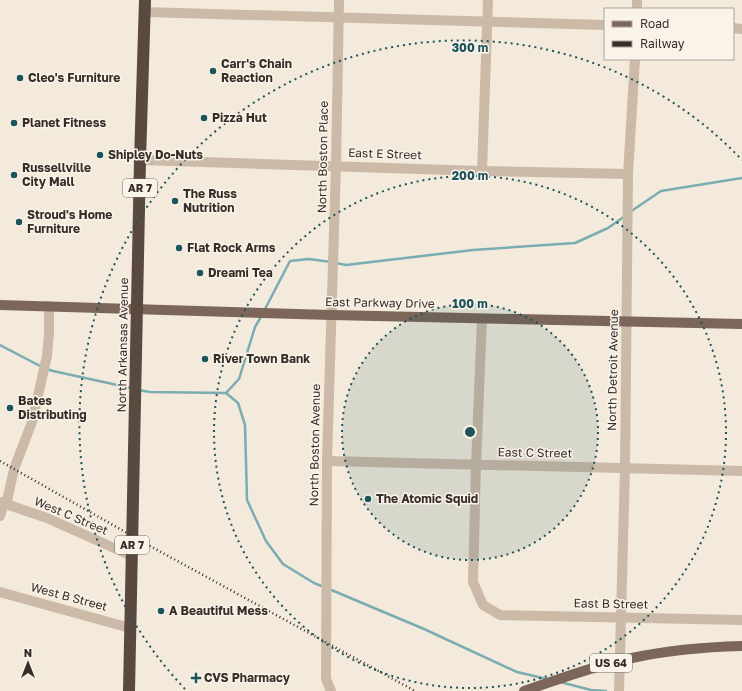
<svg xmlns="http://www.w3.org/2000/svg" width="742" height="691" viewBox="0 0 742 691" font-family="'Golos Text',sans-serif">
	<rect width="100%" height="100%" fill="#f3eadc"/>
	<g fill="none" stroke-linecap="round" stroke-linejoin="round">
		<g stroke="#7aacb1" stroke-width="2.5">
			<path d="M630 212 661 191 742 178"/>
			<path d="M336 263 346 265 473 250 575 243 608 228 625 216"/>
			<path d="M264 311 290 261 309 259 331 262"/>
			<path d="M0 345 42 367"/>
			<path d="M47 369 53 371 131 388"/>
			<path d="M138 390 150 392 226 393 238 403 245 425 247 500 266 541 283 564 314 583 324 587"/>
			<path d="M226 393 239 379 255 327 262 315"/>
			<path d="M329 589 424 629 517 672 547 679"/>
			<path d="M560 682 591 690 606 691"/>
		</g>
		<g stroke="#ccbaa8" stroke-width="10">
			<path d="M637 9V0"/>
			<path d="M144 12 605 25"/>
			<path d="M733 28 742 29"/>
			<path d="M140 160 482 171 628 174"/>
			<path d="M482 171 488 0"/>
			<path d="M482 319 476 465 473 582 483 605 500 615 742 620"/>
			<path d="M327 461 742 471"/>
			<path d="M0 502 47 518 132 556"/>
			<path d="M0 516 4 503 7 501 14 469 32 422 47 356 49 333V306"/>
			<path d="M0 592 130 628"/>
			<path d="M331 691 326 679 327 461 336 165 339 0"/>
			<path d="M619 691 625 468 628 174 635 59"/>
		</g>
		<g stroke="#7b6659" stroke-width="10">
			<path d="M0 305 331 315 742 324"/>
			<path d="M524 691C560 679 596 665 632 658 669 650 705 647 742 646"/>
		</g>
		<path stroke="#59493f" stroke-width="12" d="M129 691 140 160 145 0"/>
		<path stroke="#382e28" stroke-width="2.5" stroke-dasharray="1 3" stroke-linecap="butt" d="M0 461 150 546 415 691"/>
	</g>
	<circle cx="470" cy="432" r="128" fill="#1c545b" fill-opacity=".12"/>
	<g fill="none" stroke="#1c545b" stroke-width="2" stroke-dasharray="2 4">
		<circle cx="470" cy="432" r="128"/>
		<circle cx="470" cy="432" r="256"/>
		<path d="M185 689A384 384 0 0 1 742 160"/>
	</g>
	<g fill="#1c545b" stroke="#faf3e9" stroke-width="1.5">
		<circle cx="213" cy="71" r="4"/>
		<circle cx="20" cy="78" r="4"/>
		<circle cx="204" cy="118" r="4"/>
		<circle cx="14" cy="123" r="4"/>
		<circle cx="100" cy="155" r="4"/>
		<circle cx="14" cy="175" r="4"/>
		<circle cx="175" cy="201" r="4"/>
		<circle cx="19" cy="222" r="4"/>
		<circle cx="179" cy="248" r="4"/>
		<circle cx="200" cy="273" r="4"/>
		<circle cx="205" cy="359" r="4"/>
		<circle cx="10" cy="408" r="4"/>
		<circle cx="368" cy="499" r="4"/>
		<circle cx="161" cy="611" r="4"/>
		<path d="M194 672h4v4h4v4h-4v4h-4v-4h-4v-4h4z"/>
	</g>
	<g text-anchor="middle" stroke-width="3" stroke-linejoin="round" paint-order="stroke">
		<g fill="#faf3e9" stroke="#726962" stroke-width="1">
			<rect x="123" y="179" width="34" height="18" rx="3"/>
			<rect x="115" y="536" width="34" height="18" rx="3"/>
			<rect x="590" y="654" width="42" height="18" rx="3"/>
		</g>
		<g font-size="11" font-weight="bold" fill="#382e28">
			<text x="140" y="192">AR 7</text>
			<text x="132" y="549">AR 7</text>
			<text x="611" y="667">US 64</text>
		</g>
		<g font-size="12" font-weight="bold" fill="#382e28" stroke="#faf3e9" text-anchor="start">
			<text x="221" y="68">Carr's Chain<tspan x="221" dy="14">Reaction</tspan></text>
			<text x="28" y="82">Cleo's Furniture</text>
			<text x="212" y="122">Pizza Hut</text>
			<text x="22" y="127">Planet Fitness</text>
			<text x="108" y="159">Shipley Do-Nuts</text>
			<text x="22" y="172">Russellville<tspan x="22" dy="14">City Mall</tspan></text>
			<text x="183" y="198">The Russ<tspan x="183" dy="14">Nutrition</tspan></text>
			<text x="27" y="219">Stroud's Home<tspan x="27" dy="14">Furniture</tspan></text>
			<text x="187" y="252">Flat Rock Arms</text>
			<text x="208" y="277">Dreami Tea</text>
			<text x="213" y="363">River Town Bank</text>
			<text x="18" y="405">Bates<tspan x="18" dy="14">Distributing</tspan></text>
			<text x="376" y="503">The Atomic Squid</text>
			<text x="169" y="615">A Beautiful Mess</text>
			<text x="204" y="682">CVS Pharmacy</text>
		</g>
		<g font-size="12" fill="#382e28" stroke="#faf3e9">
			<text transform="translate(385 154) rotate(2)" y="4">East E Street</text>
			<text transform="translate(323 157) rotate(-89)" y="4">North Boston Place</text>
			<text transform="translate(380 303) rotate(1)" y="4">East Parkway Drive</text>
			<text transform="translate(123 345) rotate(-89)" y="4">North Arkansas Avenue</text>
			<text transform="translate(613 370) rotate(-89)" y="4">North Detroit Avenue</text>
			<text transform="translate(315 445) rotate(-89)" y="4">North Boston Avenue</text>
			<text transform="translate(535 453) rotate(1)" y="4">East C Street</text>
			<text transform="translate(71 516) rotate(23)" y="4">West C Street</text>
			<text transform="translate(69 597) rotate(15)" y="4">West B Street</text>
			<text transform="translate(611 604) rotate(1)" y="4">East B Street</text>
		</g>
	</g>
	<circle cx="470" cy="432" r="6" fill="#1c545b" stroke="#faf3e9" stroke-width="2"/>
	<g font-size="12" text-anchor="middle" font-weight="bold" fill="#1c545b" stroke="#faf3e9" stroke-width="3" stroke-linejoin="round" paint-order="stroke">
		<text x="470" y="52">300 m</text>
		<text x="470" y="180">200 m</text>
		<text x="470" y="308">100 m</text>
	</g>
	<rect x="604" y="8" width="130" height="52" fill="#faf3e9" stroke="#aca49c"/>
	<rect x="612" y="21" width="20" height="6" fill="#7b6659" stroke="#aca49c"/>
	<text x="640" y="28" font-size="12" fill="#382e28">Road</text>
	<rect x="612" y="41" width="20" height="6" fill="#382e28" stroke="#aca49c"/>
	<text x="640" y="48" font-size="12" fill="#382e28">Railway</text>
	<g transform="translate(28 663)" stroke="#faf3e9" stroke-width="3" paint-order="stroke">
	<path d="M0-3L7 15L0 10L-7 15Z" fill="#382e28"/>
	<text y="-6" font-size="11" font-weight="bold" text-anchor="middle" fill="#382e28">N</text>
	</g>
</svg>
